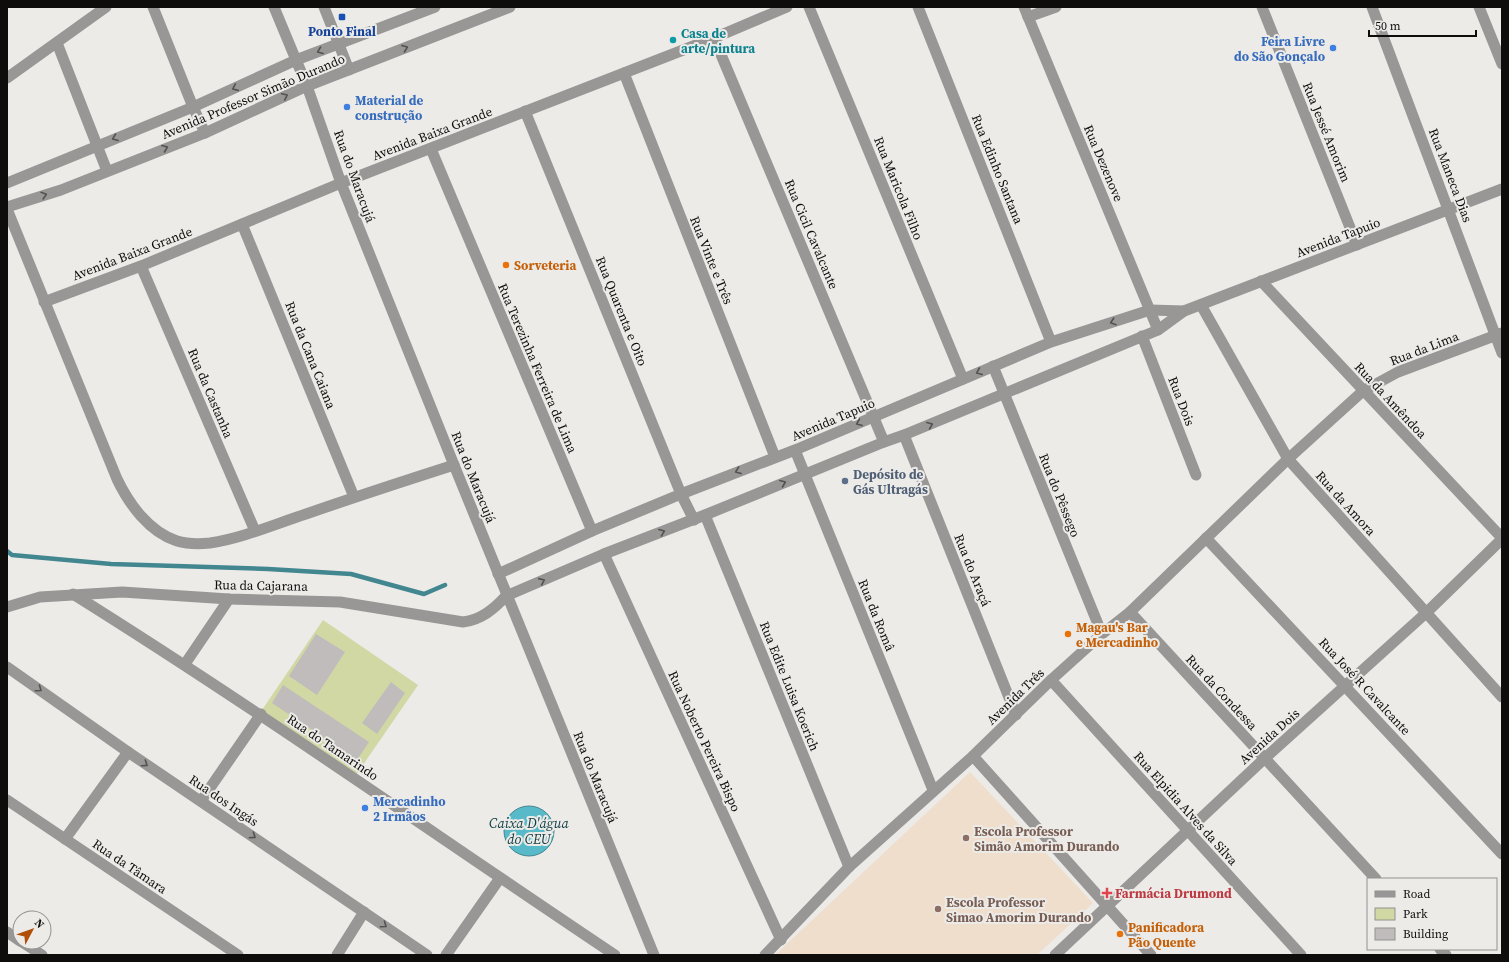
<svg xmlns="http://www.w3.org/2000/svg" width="1509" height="962" viewBox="0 0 1509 962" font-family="'Source Serif 4',serif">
	<rect width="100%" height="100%" fill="#ecebe8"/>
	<path fill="#f0decd" d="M970 772 1093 903 1037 955H775Z"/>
	<path fill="#d2d8a4" d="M323 620 418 685 356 775 262 710Z"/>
	<circle fill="#58bac9" stroke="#428690" cx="529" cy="831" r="25"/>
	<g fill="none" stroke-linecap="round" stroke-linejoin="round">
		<path stroke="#428690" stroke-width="4.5" d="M7 551 12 555 111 564 268 569 351 574 424 594 445 585"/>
	</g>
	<g fill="#c0bcbc">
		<path d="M316 634 345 652 317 695 289 676Z"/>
		<path d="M391 682 405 693 377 734 362 723Z"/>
		<path d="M283 685 369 742 357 760 272 703Z"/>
	</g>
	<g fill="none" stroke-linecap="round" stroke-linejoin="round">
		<g stroke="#999796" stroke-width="11">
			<path d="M153 7 193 107 205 133"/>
			<path d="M274 7 296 60"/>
			<path d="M324 7 349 70"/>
			<path d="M809 7 963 379"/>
			<path d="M918 7 1051 342"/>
			<path d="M1024 7 1158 330"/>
			<path d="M1262 7 1357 245"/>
			<path d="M1372 7 1502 353"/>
			<path d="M1479 7 1502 64"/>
			<path d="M1028 17 1056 7"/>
			<path d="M714 38 884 442"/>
			<path d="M57 43 107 171"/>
			<path d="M624 73 775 457"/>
			<path d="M7 78 106 7"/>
			<path d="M525 111 681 494 694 520"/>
			<path d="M431 149 592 531"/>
			<path d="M7 209 117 479C129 504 149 532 177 541 187 544 200 544 210 543 243 538 275 524 306 514 355 497 404 481 454 465"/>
			<path d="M242 224 354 497"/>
			<path d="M141 266 255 531"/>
			<path d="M1261 281 1502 538"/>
			<path d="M44 302 141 266 341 183 714 38 787 7"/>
			<path d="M1201 305 1288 459 1502 697"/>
			<path d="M1142 336 1196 475"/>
			<path d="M993 366 1102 634"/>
			<path d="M904 435 1016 715"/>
			<path d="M795 450 933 790"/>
			<path d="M705 515 849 867"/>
			<path d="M1206 538 1502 854"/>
			<path d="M604 554 781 940"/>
			<path d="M73 594C257 709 434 834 615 955"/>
			<path d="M7 607 40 597 122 592 229 599 340 602 463 622C481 620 494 609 506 596"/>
			<path d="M1130 612 1376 879"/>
			<path d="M185 664 229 599"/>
			<path d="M7 667 128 752 427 955"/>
			<path d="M1051 680 1301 955"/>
			<path d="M973 756 1151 955"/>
			<path d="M7 800 238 955"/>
			<path d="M201 801 261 714"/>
			<path d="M65 839 128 752"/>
			<path d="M7 932 20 941"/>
			<path d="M22 942 42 955"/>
			<path d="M1440 949 1446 955"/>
			<path d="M337 955 364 912"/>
			<path d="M446 955 500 878"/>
			<path d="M765 955 849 867 973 756 1051 680 1102 634 1130 612 1288 459 1363 391 1398 372 1502 333"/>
			<path d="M1055 955 1265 758 1426 613 1502 539"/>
		</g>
		<g stroke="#999796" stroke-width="11">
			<path d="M296 60 307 86 341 183 454 465 654 955"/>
			<path d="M7 183 193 107 296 60 435 7"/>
			<path d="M7 207 61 190 205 133 307 86 510 7"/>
			<path d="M498 574 592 531 681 494 795 450 1051 342 1150 310 1184 311"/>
			<path d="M506 596 604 554 705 515 884 442 904 435 1158 330 1184 311 1502 189"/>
		</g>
	</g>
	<defs><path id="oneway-chevron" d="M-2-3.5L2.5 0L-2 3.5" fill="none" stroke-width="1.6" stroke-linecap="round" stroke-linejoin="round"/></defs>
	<g stroke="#545251">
		<use href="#oneway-chevron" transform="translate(405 48) rotate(-21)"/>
		<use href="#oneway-chevron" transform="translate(320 51) rotate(159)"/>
		<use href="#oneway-chevron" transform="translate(235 88) rotate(156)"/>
		<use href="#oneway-chevron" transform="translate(285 96) rotate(-25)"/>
		<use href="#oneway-chevron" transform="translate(115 138) rotate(158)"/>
		<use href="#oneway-chevron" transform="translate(165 148) rotate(-22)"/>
		<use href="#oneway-chevron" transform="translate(44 195) rotate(-17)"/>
		<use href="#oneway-chevron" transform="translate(1113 322) rotate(162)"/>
		<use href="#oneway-chevron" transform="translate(979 372) rotate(157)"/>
		<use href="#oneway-chevron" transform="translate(859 423) rotate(157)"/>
		<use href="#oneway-chevron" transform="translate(930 425) rotate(-23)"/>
		<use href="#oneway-chevron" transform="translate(738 471) rotate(159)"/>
		<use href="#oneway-chevron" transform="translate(783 483) rotate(-22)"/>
		<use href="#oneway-chevron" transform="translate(662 532) rotate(-21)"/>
		<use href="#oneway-chevron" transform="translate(542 581) rotate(-24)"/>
		<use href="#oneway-chevron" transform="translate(39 689) rotate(35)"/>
		<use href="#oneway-chevron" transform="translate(145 764) rotate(34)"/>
		<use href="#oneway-chevron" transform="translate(253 836) rotate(34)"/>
		<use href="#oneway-chevron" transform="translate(384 925) rotate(35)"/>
	</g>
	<rect fill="#1a4fb4" stroke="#ecebe8" stroke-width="1.5" x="338" y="13" width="8" height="8" rx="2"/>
	<circle fill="#0f9aa8" stroke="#ecebe8" stroke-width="1.5" cx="673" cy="40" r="4"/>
	<g fill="#3f7fe0" stroke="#ecebe8" stroke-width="1.5">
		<circle cx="1333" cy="48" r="4"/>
		<circle cx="347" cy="107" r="4"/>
		<circle cx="365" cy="808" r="4"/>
	</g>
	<g fill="#e8710a" stroke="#ecebe8" stroke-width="1.5">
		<circle cx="506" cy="265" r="4"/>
		<circle cx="1068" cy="634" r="4"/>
		<circle cx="1120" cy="934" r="4"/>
	</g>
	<circle fill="#5c6f8a" stroke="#ecebe8" stroke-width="1.5" cx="845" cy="481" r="4"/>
	<g fill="#8d6e63" stroke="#ecebe8" stroke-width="1.5">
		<circle cx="966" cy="838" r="4"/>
		<circle cx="938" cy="909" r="4"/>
	</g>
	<path fill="#e0444e" stroke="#ecebe8" stroke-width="1.5" d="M1105 887h4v4h4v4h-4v4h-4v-4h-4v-4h4z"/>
	<g text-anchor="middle" stroke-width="4" stroke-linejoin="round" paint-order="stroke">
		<g font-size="13" font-weight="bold" fill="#164399" stroke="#ecebe8">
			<text x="342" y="36">Ponto Final</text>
		</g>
		<g font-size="13" font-weight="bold" fill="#0d838f" stroke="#ecebe8" text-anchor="start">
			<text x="681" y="38">Casa de<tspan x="681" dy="15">arte/pintura</tspan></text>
		</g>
		<g font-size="13" font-weight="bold" fill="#366cbe" stroke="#ecebe8" text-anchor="start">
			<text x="1325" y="46" text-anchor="end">Feira Livre<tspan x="1325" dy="15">do São Gonçalo</tspan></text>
			<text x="355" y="105">Material de<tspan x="355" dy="15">construção</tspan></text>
			<text x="373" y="806">Mercadinho<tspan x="373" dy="15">2 Irmãos</tspan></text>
		</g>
		<g font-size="13" fill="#0e0d0c" stroke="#ecebe8">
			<text transform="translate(253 96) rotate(-23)" y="5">Avenida Professor Simão Durando</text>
			<text transform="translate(1327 132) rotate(68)" y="5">Rua Jessé Amorim</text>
			<text transform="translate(432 133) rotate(-21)" y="5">Avenida Baixa Grande</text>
			<text transform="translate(1104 163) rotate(67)" y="5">Rua Dezenove</text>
			<text transform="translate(998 169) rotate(68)" y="5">Rua Edinho Santana</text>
			<text transform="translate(1451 175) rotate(69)" y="5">Rua Maneca Dias</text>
			<text transform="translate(355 176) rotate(70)" y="5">Rua do Maracujá</text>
			<text transform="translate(899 188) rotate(68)" y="5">Rua Maricola Filho</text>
			<text transform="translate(812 234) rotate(67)" y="5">Rua Cicil Cavalcante</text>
			<text transform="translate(1338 237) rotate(-21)" y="5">Avenida Tapuio</text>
			<text transform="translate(132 253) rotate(-21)" y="5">Avenida Baixa Grande</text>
			<text transform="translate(712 260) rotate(68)" y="5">Rua Vinte e Três</text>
			<text transform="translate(622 311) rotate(68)" y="5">Rua Quarenta e Oito</text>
			<text transform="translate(1424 348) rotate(-21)" y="5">Rua da Lima</text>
			<text transform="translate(311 355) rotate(68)" y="5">Rua da Cana Caiana</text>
			<text transform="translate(538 368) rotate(67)" y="5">Rua Terezinha Ferreira de Lima</text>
			<text transform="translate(211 393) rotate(67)" y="5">Rua da Castanha</text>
			<text transform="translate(1391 400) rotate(47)" y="5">Rua da Amêndoa</text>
			<text transform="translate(1182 401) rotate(69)" y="5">Rua Dois</text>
			<text transform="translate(833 419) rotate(-23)" y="5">Avenida Tapuio</text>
			<text transform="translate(474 477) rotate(68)" y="5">Rua do Maracujá</text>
			<text transform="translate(1060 495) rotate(68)" y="5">Rua do Pêssego</text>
			<text transform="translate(1346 503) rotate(48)" y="5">Rua da Amora</text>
			<text transform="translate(973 570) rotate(68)" y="5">Rua do Araçá</text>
			<text transform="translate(261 585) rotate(1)" y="5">Rua da Cajarana</text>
			<text transform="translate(877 615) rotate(68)" y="5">Rua da Româ</text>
			<text transform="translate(790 686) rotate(68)" y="5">Rua Edite Luisa Koerich</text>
			<text transform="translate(1365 686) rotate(47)" y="5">Rua José R Cavalcante</text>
			<text transform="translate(1222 692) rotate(47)" y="5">Rua da Condessa</text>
			<text transform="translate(1015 696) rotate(-44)" y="5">Avenida Três</text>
			<text transform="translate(1269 736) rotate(-42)" y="5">Avenida Dois</text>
			<text transform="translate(705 741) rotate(65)" y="5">Rua Noberto Pereira Bispo</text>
			<text transform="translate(333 747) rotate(34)" y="5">Rua do Tamarindo</text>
			<text transform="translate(596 777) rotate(68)" y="5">Rua do Maracujá</text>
			<text transform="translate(224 800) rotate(34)" y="5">Rua dos Ingás</text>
			<text transform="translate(1186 808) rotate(48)" y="5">Rua Elpidia Alves da Silva</text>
			<text transform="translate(130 866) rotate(34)" y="5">Rua da Tâmara</text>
		</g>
		<g font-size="13" font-weight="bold" fill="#c56008" stroke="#ecebe8" text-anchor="start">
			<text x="514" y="270">Sorveteria</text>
			<text x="1076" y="632">Magau's Bar<tspan x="1076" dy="15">e Mercadinho</tspan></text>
			<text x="1128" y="932">Panificadora<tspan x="1128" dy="15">Pão Quente</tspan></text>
		</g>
		<g font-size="13" font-weight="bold" fill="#4e5e75" stroke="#ecebe8" text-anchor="start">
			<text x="853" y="479">Depósito de<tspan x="853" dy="15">Gás Ultragás</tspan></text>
		</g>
		<g font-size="13" font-weight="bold" fill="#785e54" stroke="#ecebe8" text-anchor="start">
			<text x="974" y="836">Escola Professor<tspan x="974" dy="15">Simão Amorim Durando</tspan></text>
			<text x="946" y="907">Escola Professor<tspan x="946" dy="15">Simao Amorim Durando</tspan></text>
		</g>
		<g font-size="13" font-weight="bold" fill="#be3a42" stroke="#ecebe8" text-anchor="start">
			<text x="1115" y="898">Farmácia Drumond</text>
		</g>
		<g font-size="14" font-style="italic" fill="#103e44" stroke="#ecebe8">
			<text x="529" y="828">Caixa D'água<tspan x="529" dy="16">do CEU</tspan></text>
		</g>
	</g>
	<rect width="1509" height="962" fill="none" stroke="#0e0d0c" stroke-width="16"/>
	<rect x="1367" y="878" width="130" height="72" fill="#ecebe8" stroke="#939290"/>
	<rect x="1375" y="891" width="20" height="6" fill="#999796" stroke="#939290"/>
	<text x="1403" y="898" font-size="12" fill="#0e0d0c">Road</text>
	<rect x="1375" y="908" width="20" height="12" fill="#d2d8a4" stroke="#939290"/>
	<text x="1403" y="918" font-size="12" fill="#0e0d0c">Park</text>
	<rect x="1375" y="928" width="20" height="12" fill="#c0bcbc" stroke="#939290"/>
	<text x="1403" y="938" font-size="12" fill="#0e0d0c">Building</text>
	<g transform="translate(32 930) rotate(49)"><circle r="19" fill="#ecebe8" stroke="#939290"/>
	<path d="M0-3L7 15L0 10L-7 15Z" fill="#b04f08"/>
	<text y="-6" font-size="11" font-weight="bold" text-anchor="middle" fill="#0e0d0c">N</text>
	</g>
	<path d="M1369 30v6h107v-6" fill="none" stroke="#0e0d0c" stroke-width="2"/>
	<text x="1375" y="30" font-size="12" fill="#0e0d0c" stroke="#ecebe8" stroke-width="3" paint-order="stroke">50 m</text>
</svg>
